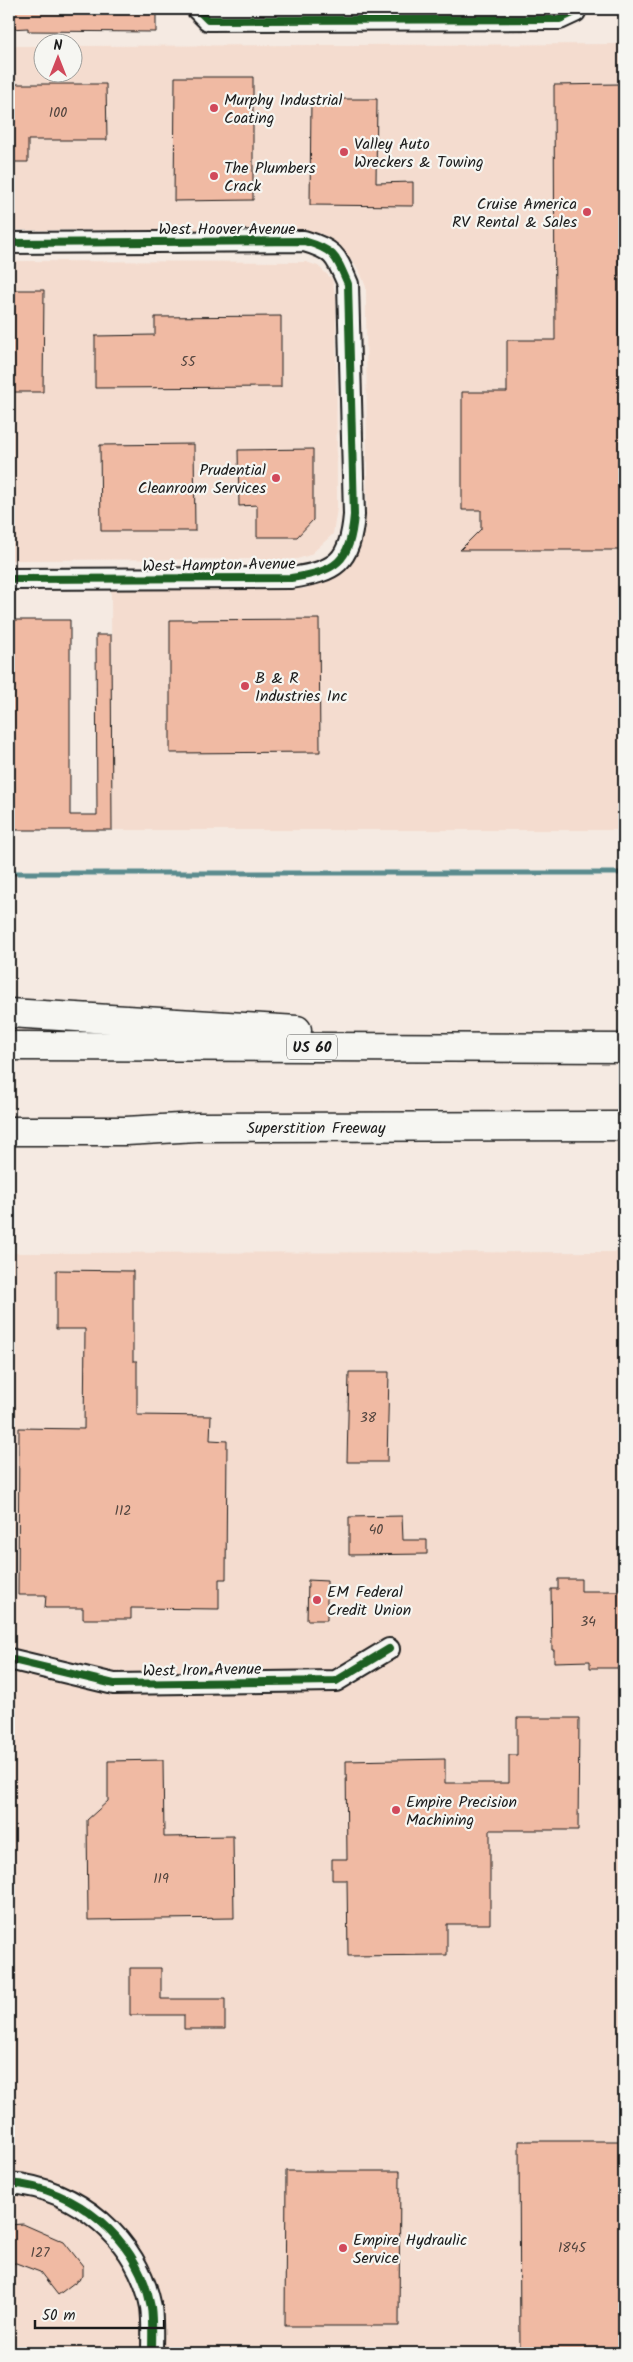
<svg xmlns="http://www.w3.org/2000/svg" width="633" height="2362" viewBox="0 0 633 2362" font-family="Kalam,sans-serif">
	<rect width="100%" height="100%" fill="#f5eae2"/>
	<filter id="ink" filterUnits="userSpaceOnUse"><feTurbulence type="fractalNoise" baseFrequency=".02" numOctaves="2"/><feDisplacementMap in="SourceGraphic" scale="10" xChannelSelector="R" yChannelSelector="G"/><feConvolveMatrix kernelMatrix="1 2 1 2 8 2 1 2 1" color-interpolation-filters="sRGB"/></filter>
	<g filter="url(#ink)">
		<g fill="#f4dccf">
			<path d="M624 44V830H112L111 589H304L333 576 348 564 357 552 364 532 367 504 366 287 360 272 339 244 322 234 302 230H9V46H42V72H72L73 46Z"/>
			<path d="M9 261 306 262 318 266 332 279 336 298 337 508 333 534 310 555 297 559 9 560Z"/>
			<path d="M624 1252V2353H9V1253Z"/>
		</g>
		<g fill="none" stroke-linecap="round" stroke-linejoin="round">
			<path stroke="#5a8b8e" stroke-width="5" d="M9 873H624"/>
		</g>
		<g fill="#f0baa3" stroke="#1c1c1c">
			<path d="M9 9H156V32L28 31V28L9 29Z"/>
			<path d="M175 77H253V200L174 201Z"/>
			<path d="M9 84H106L107 140H28V162H9Z"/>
			<path d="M619 84V341H624V550H460L481 529V510H462V392H507V340H555L554 85Z"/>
			<path d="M311 99H377L376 183 413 182V206L310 205Z"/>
			<path d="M9 290H44L43 392H9Z"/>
			<path d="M281 316V387L95 388V336L155 335V317Z"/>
			<path d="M194 444 195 531H101L100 445Z"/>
			<path d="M313 449V520L297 537H257V505L239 506 238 450Z"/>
			<path d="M319 619 320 752 170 753V620Z"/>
			<path d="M9 620H70V815H97L96 635H111L112 830H9Z"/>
			<path d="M56 1270 133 1271V1361H137V1415L211 1416 210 1440 227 1441 226 1579H219V1609L131 1608V1619H83V1608H45L46 1595H18L19 1428 84 1429 85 1329H56Z"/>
			<path d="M349 1372H389L387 1462H347Z"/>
			<path d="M402 1516 403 1540H427V1554L349 1555V1517Z"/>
			<path d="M558 1579H581V1591H624V1668H590V1661L554 1662V1650H552L551 1589H558Z"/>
			<path d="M308 1580 327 1581V1620H307Z"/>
			<path d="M517 1718H579L578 1830H490V1924H447V1955L348 1956 347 1880H332V1859H347L346 1761 445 1759V1783H509V1755H517Z"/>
			<path d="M163 1760 164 1837 233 1836 234 1918 88 1920 87 1820 108 1801V1761Z"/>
			<path d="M130 1968H161V1999H225V2029H184V2015H130Z"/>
			<path d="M519 2141H624V2353H520Z"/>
			<path d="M286 2171H400L399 2326H285Z"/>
			<path d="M23 2224 64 2242 83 2266V2276L58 2295 40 2272 16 2263 9 2264V2225Z"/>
		</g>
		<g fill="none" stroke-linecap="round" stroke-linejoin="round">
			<g stroke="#1c1c1c" stroke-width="24">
				<g id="minor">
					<path d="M197 9 208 20 560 19 575 12 576 9"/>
					<path d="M9 243 304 241C335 250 336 256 348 284L354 515C350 563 336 571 291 578L9 579"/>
					<path d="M9 1659 114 1684 336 1681 389 1649"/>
					<path d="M9 2183C77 2188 138 2239 151 2307 153 2322 152 2339 152 2353"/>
				</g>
			</g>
			<g stroke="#1c1c1c" stroke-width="31">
				<g id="motorway">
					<path d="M9 1013 297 1030"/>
					<path d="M9 1046 624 1048"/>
					<path d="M9 1131H126L197 1127 624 1126"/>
				</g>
			</g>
			<use href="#minor" stroke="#f6f6f2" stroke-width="20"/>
			<use href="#motorway" stroke="#f6f6f2" stroke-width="28"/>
			<g stroke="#f6f6f2" stroke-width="11">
				<g id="cycleway">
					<path d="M197 9 208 20 560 19 575 12 576 9"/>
					<path d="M9 243 304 241C335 250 336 256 348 284L354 515C350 563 336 571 291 578L9 579"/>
					<path d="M9 1659 114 1684 336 1681 389 1649"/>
					<path d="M9 2183C77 2188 138 2239 151 2307 153 2322 152 2339 152 2353"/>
				</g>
			</g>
			<use href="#cycleway" stroke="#1b5e20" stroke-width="8"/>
		</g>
	</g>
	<g fill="#d1495b" stroke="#f6f6f2" stroke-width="2">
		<circle cx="214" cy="108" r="5"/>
		<circle cx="344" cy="152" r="5"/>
		<circle cx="214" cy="176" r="5"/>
		<circle cx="587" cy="212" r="5"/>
		<circle cx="276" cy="478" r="5"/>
		<circle cx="245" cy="686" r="5"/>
		<circle cx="317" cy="1600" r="5"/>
		<circle cx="396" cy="1810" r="5"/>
		<circle cx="343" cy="2248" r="5"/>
	</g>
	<g text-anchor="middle" stroke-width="4.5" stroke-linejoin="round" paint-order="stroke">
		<g font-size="14" fill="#51443e">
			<text x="58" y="117">100</text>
			<text x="188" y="366">55</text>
			<text x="368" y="1422">38</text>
			<text x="123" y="1515">112</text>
			<text x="376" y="1534">40</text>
			<text x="588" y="1626">34</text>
			<text x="161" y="1883">119</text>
			<text x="572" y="2252">1845</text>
			<text x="40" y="2257">127</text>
		</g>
		<rect fill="#f6f6f2" stroke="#5d5d5c" stroke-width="1" x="287" y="1034.5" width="50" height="25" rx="4"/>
		<g font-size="15" font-weight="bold" fill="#1c1c1c">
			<text x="312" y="1052">US 60</text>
		</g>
		<g font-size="16" fill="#1c1c1c" stroke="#f6f6f2" text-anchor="start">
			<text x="224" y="105">Murphy Industrial<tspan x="224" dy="18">Coating</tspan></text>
			<text x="354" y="149">Valley Auto<tspan x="354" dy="18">Wreckers &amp; Towing</tspan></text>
			<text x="224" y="173">The Plumbers<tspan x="224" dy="18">Crack</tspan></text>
			<text x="577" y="209" text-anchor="end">Cruise America<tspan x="577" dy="18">RV Rental &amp; Sales</tspan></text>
			<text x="266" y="475" text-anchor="end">Prudential<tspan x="266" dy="18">Cleanroom Services</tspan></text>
			<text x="255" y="683">B &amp; R<tspan x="255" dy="18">Industries Inc</tspan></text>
			<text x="327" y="1597">EM Federal<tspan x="327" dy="18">Credit Union</tspan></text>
			<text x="406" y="1807">Empire Precision<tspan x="406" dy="18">Machining</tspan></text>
			<text x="353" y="2245">Empire Hydraulic<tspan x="353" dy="18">Service</tspan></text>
		</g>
		<g font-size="16" fill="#1c1c1c" stroke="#f6f6f2">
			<text x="227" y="234">West Hoover Avenue</text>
			<text transform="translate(219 564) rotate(-1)" y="6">West Hampton Avenue</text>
			<text x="316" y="1133">Superstition Freeway</text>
			<text transform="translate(202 1669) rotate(-1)" y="6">West Iron Avenue</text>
		</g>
	</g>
	<rect width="633" height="2362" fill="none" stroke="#f6f6f2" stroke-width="30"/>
	<rect x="15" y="15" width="603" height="2332" fill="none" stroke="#1c1c1c" stroke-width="2" filter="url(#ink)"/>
	<g transform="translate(58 58)"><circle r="24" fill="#f6f6f2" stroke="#9f9f9c"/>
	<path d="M0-4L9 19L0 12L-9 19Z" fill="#d1495b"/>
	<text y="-8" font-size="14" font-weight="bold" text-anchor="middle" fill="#1c1c1c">N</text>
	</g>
	<path d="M35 2320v8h129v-8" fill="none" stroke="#1c1c1c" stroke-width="2.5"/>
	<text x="42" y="2320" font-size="15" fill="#1c1c1c" stroke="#f6f6f2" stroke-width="4" paint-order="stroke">50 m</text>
</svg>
